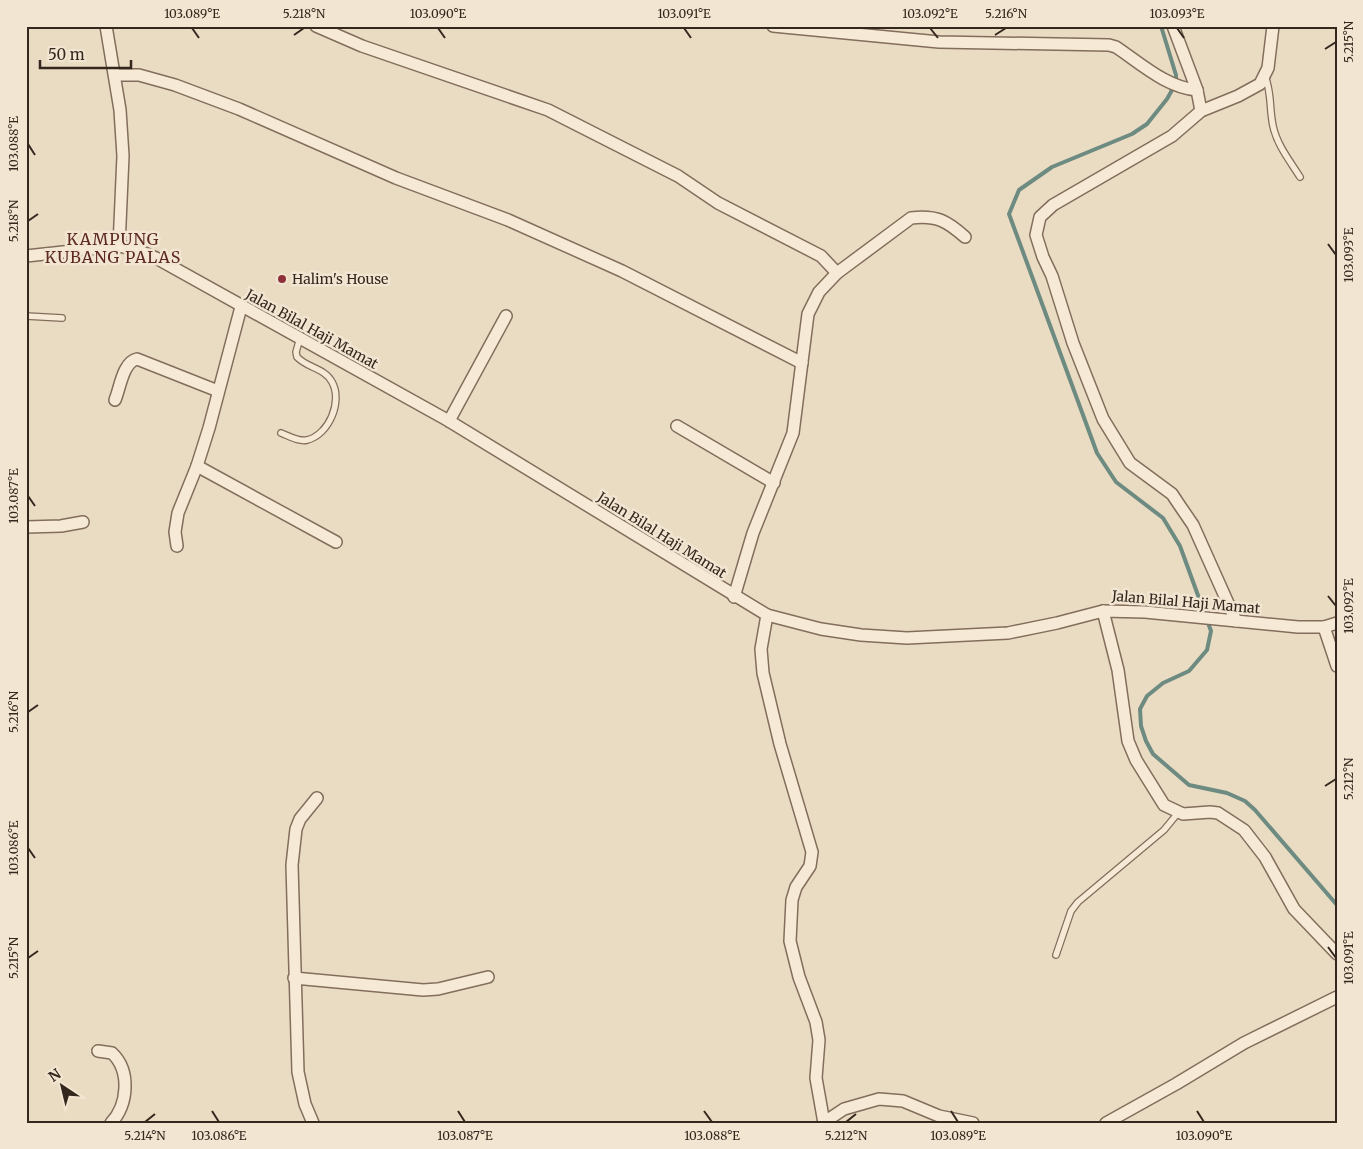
<svg xmlns="http://www.w3.org/2000/svg" width="1363" height="1149" viewBox="0 0 1363 1149" font-family="Merriweather,serif">
	<rect width="100%" height="100%" fill="#eadcc3"/>
	<g fill="none" stroke-linecap="round" stroke-linejoin="round">
		<path stroke="#6d8b81" stroke-width="4" d="M1161 26 1176 75V83L1167 99 1147 124 1132 134 1052 167 1019 190 1009 214 1097 453 1116 482 1163 518 1180 546 1211 631 1207 650 1189 671 1163 683 1147 696 1140 709 1141 726 1146 741 1153 754 1189 785 1227 793 1245 801 1255 810 1337 905"/>
		<g stroke="#836d5c" stroke-width="8">
			<g id="lane">
				<path d="M1265 76C1272 94 1269 107 1273 126 1277 145 1290 161 1300 177"/>
				<path d="M26 316 62 318"/>
				<path d="M281 433C289 436 299 442 307 440 329 435 343 401 332 382 325 368 307 368 297 357L296 352 300 338"/>
				<path d="M1056 955 1071 911 1078 902 1164 830 1178 813"/>
			</g>
		</g>
		<g stroke="#836d5c" stroke-width="14">
			<g id="street">
				<path d="M106 26 120 110 123 156 119 246"/>
				<path d="M316 26 362 46 548 110 678 176 718 203 821 256 837 273"/>
				<path d="M773 26 939 42 1109 45 1116 47C1140 63 1167 88 1197 90"/>
				<path d="M1173 26 1197 90 1201 111"/>
				<path d="M115 75H139L175 85 239 109 396 178 508 220 622 271 802 363"/>
				<path d="M26 256 119 246 135 249 156 258 449 421 767 615 821 629 861 635 907 638 1008 633 1057 623 1103 611 1145 612 1298 627H1324L1337 623"/>
				<path d="M115 400C120 388 123 362 137 359L218 391"/>
				<path d="M449 421 506 316"/>
				<path d="M677 426 774 483"/>
				<path d="M197 466 336 542"/>
				<path d="M26 527 61 526 83 522"/>
				<path d="M177 546 175 532 178 513 197 466 209 428 241 307"/>
				<path d="M734 597 753 533 793 433 808 314 819 292 837 273 911 218C937 215 947 221 965 237"/>
				<path d="M1103 611 1118 670 1128 741 1136 760 1164 805 1183 814 1210 812 1218 813 1244 830 1265 857 1294 909 1337 954"/>
				<path d="M767 615 761 649 763 673 780 744 812 852 810 866 796 887 792 900 790 941 799 977 816 1022 819 1040 816 1078 824 1123"/>
				<path d="M1236 621 1193 525 1180 506 1172 494 1130 463 1103 419 1073 343 1052 276 1043 257 1036 235 1040 217 1053 205 1172 136 1201 111 1238 96 1260 84 1268 68 1273 26"/>
				<path d="M1324 627 1337 666"/>
				<path d="M294 978 423 990 438 989 488 977"/>
				<path d="M98 1051 112 1053C131 1071 128 1105 111 1123"/>
				<path d="M313 1123 305 1104 298 1072 292 865 296 829 300 819 317 798"/>
				<path d="M823 1123 844 1109 879 1099 903 1101 939 1116 973 1123"/>
				<path d="M1106 1123 1176 1084 1244 1043 1337 997"/>
			</g>
		</g>
		<use href="#lane" stroke="#f6ead6" stroke-width="5.5"/>
		<use href="#street" stroke="#f6ead6" stroke-width="11"/>
	</g>
	<path fill="none" stroke="#34271e" stroke-width="2" d="M192 28 199 38M438 28 445 38M684 28 691 38M930 28 938 38M1177 28 1184 38M294 35 304 28M995 35 1006 28M1325 49 1336 42M28 144 35 155M28 221 38 214M1328 244 1336 255M28 496 35 506M1328 596 1336 606M28 712 38 705M1325 786 1336 779M28 848 35 858M1328 947 1336 958M28 958 38 951M212 1111 219 1122M458 1111 465 1122M704 1111 712 1122M951 1111 958 1122M1197 1111 1204 1122M145 1122 155 1114M846 1122 856 1114"/>
	<circle fill="#8d3039" stroke="#f2e6d2" stroke-width="2" cx="282" cy="279" r="5"/>
	<g text-anchor="middle" stroke-width="5" stroke-linejoin="round" paint-order="stroke">
		<g font-size="14" fill="#34271e" stroke="#f2e6d2" text-anchor="start">
			<text x="292" y="284">Halim's House</text>
		</g>
		<g font-size="14" fill="#34271e" stroke="#f2e6d2">
			<text transform="translate(312 329) rotate(29)" y="5">Jalan Bilal Haji Mamat</text>
			<text transform="translate(662 535) rotate(32)" y="5">Jalan Bilal Haji Mamat</text>
			<text transform="translate(1186 602) rotate(5)" y="5">Jalan Bilal Haji Mamat</text>
		</g>
		<g font-size="16" letter-spacing="1" fill="#5d2921" stroke="#f2e6d2">
			<text x="113" y="245">KAMPUNG<tspan x="113" dy="18">KUBANG PALAS</tspan></text>
		</g>
	</g>
	<rect width="1363" height="1149" fill="none" stroke="#f2e6d2" stroke-width="55"/>
	<g transform="translate(62 1086) rotate(325)" stroke="#f2e6d2" stroke-width="4" paint-order="stroke">
	<path d="M0-4L9 19L0 12L-9 19Z" fill="#34271e"/>
	<text y="-8" font-size="14" font-weight="bold" text-anchor="middle" fill="#34271e">N</text>
	</g>
	<path d="M40 60v8h91v-8" fill="none" stroke="#34271e" stroke-width="2.5"/>
	<text x="48" y="60" font-size="15" fill="#34271e" stroke="#f2e6d2" stroke-width="4" paint-order="stroke">50 m</text>
	<rect x="28" y="28" width="1308" height="1094" fill="none" stroke="#34271e" stroke-width="2"/>
	<g font-size="12" text-anchor="middle" fill="#34271e">
		<text x="192" y="18">103.089°E</text>
		<text x="304" y="18">5.218°N</text>
		<text x="438" y="18">103.090°E</text>
		<text x="684" y="18">103.091°E</text>
		<text x="930" y="18">103.092°E</text>
		<text x="1006" y="18">5.216°N</text>
		<text x="1177" y="18">103.093°E</text>
		<text transform="translate(1349 42) rotate(-90)" y="4">5.215°N</text>
		<text transform="translate(14 144) rotate(-90)" y="4">103.088°E</text>
		<text transform="translate(14 221) rotate(-90)" y="4">5.218°N</text>
		<text transform="translate(1349 255) rotate(-90)" y="4">103.093°E</text>
		<text transform="translate(14 496) rotate(-90)" y="4">103.087°E</text>
		<text transform="translate(1349 606) rotate(-90)" y="4">103.092°E</text>
		<text transform="translate(14 712) rotate(-90)" y="4">5.216°N</text>
		<text transform="translate(1349 779) rotate(-90)" y="4">5.212°N</text>
		<text transform="translate(14 848) rotate(-90)" y="4">103.086°E</text>
		<text transform="translate(1349 958) rotate(-90)" y="4">103.091°E</text>
		<text transform="translate(14 958) rotate(-90)" y="4">5.215°N</text>
		<text x="145" y="1140">5.214°N</text>
		<text x="219" y="1140">103.086°E</text>
		<text x="465" y="1140">103.087°E</text>
		<text x="712" y="1140">103.088°E</text>
		<text x="846" y="1140">5.212°N</text>
		<text x="958" y="1140">103.089°E</text>
		<text x="1204" y="1140">103.090°E</text>
	</g>
</svg>
